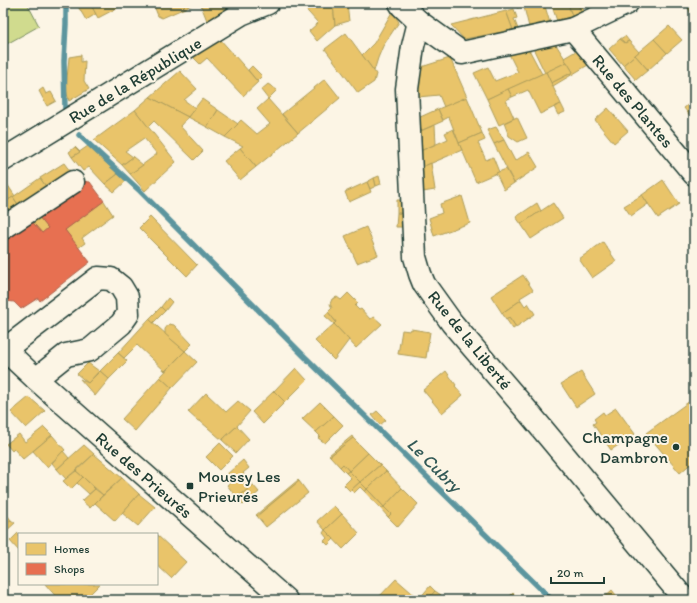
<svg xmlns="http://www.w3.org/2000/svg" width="697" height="603" viewBox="0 0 697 603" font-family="Itim,sans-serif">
	<rect width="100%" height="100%" fill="#fcf5e5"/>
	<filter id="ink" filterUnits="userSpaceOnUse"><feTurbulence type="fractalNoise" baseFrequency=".025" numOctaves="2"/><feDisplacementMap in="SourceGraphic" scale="8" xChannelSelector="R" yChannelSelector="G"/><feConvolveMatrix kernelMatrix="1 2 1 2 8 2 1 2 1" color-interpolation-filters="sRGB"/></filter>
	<g filter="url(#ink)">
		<path fill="#d0db8e" stroke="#788c61" d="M3 3H27L39 26 3 46Z"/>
		<g fill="#e9c46a" stroke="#ac9c5a">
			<path d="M76 3H90L96 14 86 20Z"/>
			<path d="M90 3H114L117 8 98 18Z"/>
			<path d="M114 3H126L117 8Z"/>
			<path d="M153 3H183L185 8 162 18 158 16Z"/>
			<path d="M183 3H195L185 8Z"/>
			<path d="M200 3H229L232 9 208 23Z"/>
			<path d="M300 3H333L335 25 317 41 309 31 318 23Z"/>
			<path d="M333 3H347L349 21 335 25Z"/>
			<path d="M516 3H535L517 8Z"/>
			<path d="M535 3H544L550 23 529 27 524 7Z"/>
			<path d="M551 3H568L572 16 557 21Z"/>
			<path d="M568 3H578L581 13 572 16Z"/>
			<path d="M578 3H581L584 11 581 13Z"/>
			<path d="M686 3H694V21Z"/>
			<path d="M514 9 517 18 514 19 518 29 513 30 506 11Z"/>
			<path d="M506 11 513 30 464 39 451 25Z"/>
			<path d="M392 12 399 22 383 46 378 58 374 71 362 55 374 43Z"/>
			<path d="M669 26 682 40 667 53 654 39Z"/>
			<path d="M346 33 376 74 374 82 358 93 325 49Z"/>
			<path d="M625 36 629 41 625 43 620 39Z"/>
			<path d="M219 38 258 82 243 96 207 58 200 64 194 58Z"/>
			<path d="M620 39 625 43 629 41 639 52 623 65 609 49Z"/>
			<path d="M654 39 667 53 648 70 635 55Z"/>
			<path d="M553 40 567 62 545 73 532 46Z"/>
			<path d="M526 44 542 74 487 99 474 73 488 67 495 81 518 72 506 48Z"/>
			<path d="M581 48 593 62 553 86 551 83 573 72 564 58Z"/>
			<path d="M81 55V62L85 61 84 81 89 89 69 101 66 90 69 57Z"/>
			<path d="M635 55 648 70 636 80 623 65Z"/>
			<path d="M450 58 467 97 444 107 439 95 418 97V68Z"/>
			<path d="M567 62 573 72 551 83 546 72Z"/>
			<path d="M252 66 262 76 257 81 248 70Z"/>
			<path d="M180 71 197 89 184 100 195 108 188 117 150 97Z"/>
			<path d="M546 72 561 104 540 114 528 90 512 97 508 89Z"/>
			<path d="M325 79 340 98 298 133 282 114Z"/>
			<path d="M268 84 277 90 268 99 261 90Z"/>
			<path d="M43 88 46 94 51 92 56 101 47 106 39 91Z"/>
			<path d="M508 89 512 97 506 100 514 118 499 125 487 99Z"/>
			<path d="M150 97 188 117 180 126 203 151 194 160 154 121 148 127 135 110Z"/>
			<path d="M467 97 482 133 459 143 449 117 443 120 438 109Z"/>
			<path d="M202 99 218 110 207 127 188 117Z"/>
			<path d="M268 99 298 133 256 167 240 148 243 146 225 137 241 120 257 134 270 124 257 109Z"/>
			<path d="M694 100V121L684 108Z"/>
			<path d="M561 104 565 112 558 115 554 107Z"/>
			<path d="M608 108 628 131 614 143 595 120Z"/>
			<path d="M438 109 443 121 418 132V118Z"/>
			<path d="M135 110 176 162 145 191 130 174 157 154 144 138 125 151 133 157 122 165 94 140Z"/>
			<path d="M218 110 238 124 225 137 207 127Z"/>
			<path d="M517 117 527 138 518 142 509 136 504 123Z"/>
			<path d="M435 125 436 144 418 152V132Z"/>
			<path d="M496 127 504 140 494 144 487 130Z"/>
			<path d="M453 129 462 150 418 169V152L448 139 445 133Z"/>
			<path d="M482 133 485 140 478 143 486 160 493 157 499 172 476 182 459 143Z"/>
			<path d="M504 140 515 161 529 152 538 167 514 183 494 144Z"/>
			<path d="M88 146 118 174 105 184 89 167 83 171 72 157Z"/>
			<path d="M75 147 80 152 72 157 69 152Z"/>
			<path d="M240 148 256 167 240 180 224 161Z"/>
			<path d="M133 157 143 165 130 174 122 165Z"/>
			<path d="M64 163 73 175 49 191 40 178Z"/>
			<path d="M431 163 435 190 417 193 418 169Z"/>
			<path d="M506 169 514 183 504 190 496 173Z"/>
			<path d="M118 174 126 181 114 192 105 184Z"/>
			<path d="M379 176 381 184 376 186 374 178Z"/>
			<path d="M3 178 15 196 3 203Z"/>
			<path d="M40 178 49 191 21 209 13 197Z"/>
			<path d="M374 178 376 186 370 189 367 182Z"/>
			<path d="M663 180 679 204 658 218 642 195Z"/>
			<path d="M367 182 371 192 349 202 345 192Z"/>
			<path d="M642 195 648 204 631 216 624 206Z"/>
			<path d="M462 196 470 223 434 236 429 218 442 213 440 204Z"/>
			<path d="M13 197 21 209 3 221V203Z"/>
			<path d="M397 200H406L407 214 397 213Z"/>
			<path d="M104 201 113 215 82 238 85 243 78 248 65 230Z"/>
			<path d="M537 203 541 211 521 224 516 217Z"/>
			<path d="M553 203 563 218 531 239 521 224Z"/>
			<path d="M34 211 48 228 42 233 27 216Z"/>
			<path d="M397 213 407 214 406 227H396Z"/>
			<path d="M150 217 197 265 187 276 139 228Z"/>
			<path d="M366 227 378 255 357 263 345 236Z"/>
			<path d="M603 242 616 261 592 278 579 259Z"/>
			<path d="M523 275 533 290 520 298 521 300 502 313 491 296Z"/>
			<path d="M348 293 358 303 355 306 359 310 361 309 370 319 374 317 382 324 356 348 334 324 336 322 328 312 332 308 330 304 332 299 337 297 341 300Z"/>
			<path d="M168 298 172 302 165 311 161 307Z"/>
			<path d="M521 300 525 306 528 303 535 314 516 327 509 317 506 319 502 313Z"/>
			<path d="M161 307 165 311 153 323 149 319Z"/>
			<path d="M328 312 336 322 334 324 325 316Z"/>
			<path d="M509 317 516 327 513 329 506 319Z"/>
			<path d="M149 319 185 351 165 371 137 345 124 358 118 353Z"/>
			<path d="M169 324 174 325 192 344 185 351 165 334V329Z"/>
			<path d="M334 324 349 340 334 360 315 341Z"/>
			<path d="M411 329 430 332 426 358 398 354 402 330 410 331Z"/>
			<path d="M185 351 197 362 172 388 160 377Z"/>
			<path d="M118 353 127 361 109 379 100 371Z"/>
			<path d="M88 363 99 371 88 383 77 374Z"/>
			<path d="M296 368 307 380 285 402 274 391Z"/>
			<path d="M100 371 109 379 95 396 80 379 88 383Z"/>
			<path d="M446 371 456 385 455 386 463 395 442 413 423 390Z"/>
			<path d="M581 372 595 394 576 407 561 384Z"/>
			<path d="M160 377 172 388 135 431 122 419Z"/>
			<path d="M274 391 285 402 263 424 252 412Z"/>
			<path d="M206 393 226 412 238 401 250 411 237 426 222 440 200 421H198L188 412Z"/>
			<path d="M29 397 45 411 26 428 11 412Z"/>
			<path d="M694 398V461L680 473 646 433Z"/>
			<path d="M320 402 334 416 316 432 302 419Z"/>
			<path d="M616 408 635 434 611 450 593 424 596 422 594 419 603 412 605 415Z"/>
			<path d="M377 411 386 420 380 425 372 415Z"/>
			<path d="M334 416 343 425 325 443 318 438 320 436 316 432Z"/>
			<path d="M237 426 249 439 236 453 222 440Z"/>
			<path d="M44 427 52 435 23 459 14 449 12 451 6 444 19 434 25 442Z"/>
			<path d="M52 435 65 450 47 467 33 451Z"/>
			<path d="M352 436 353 438 330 456 329 455Z"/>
			<path d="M353 438 368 453 349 471 343 464 340 467 330 456Z"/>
			<path d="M220 443 233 456 219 470 206 457Z"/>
			<path d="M84 445 94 454 66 479 57 469Z"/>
			<path d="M63 451 69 458 57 469 52 463Z"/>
			<path d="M368 453 380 465 360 482 349 471Z"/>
			<path d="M94 454 122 478 103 495 76 471Z"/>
			<path d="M243 460 249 468 243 473 253 485 237 498 227 485 231 482 226 475Z"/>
			<path d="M343 464 349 471 346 473 340 467Z"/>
			<path d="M380 465 386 471 367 489 360 482Z"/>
			<path d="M76 471 83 477 71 489 63 481Z"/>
			<path d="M349 471 360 482 350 491 344 485 351 478 346 473Z"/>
			<path d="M386 471 402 488 384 507 367 489Z"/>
			<path d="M83 477 95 489 89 494 77 483Z"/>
			<path d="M122 478 139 494 115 521 95 503Z"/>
			<path d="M298 480 299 481 257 516 256 515Z"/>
			<path d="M299 481 308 493 266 527 257 516Z"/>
			<path d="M360 482 367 489 365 492 360 487 354 493 351 490Z"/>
			<path d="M253 485 259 492 243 505 237 498Z"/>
			<path d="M402 488 418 504 398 527 388 517 391 514 384 507Z"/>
			<path d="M95 489 103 495 90 508 82 501Z"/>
			<path d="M367 489 384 507 381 509 365 492Z"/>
			<path d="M139 494 155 507 138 526 122 513Z"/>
			<path d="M334 506 342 514 325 530 317 521Z"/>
			<path d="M384 507 391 514 388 517 381 509Z"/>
			<path d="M3 510 11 520 3 527Z"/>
			<path d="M342 514 359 533 343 549 325 530Z"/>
			<path d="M11 520 15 523 4 533 3 527Z"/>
			<path d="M325 530 334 539 328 545 324 541 327 538 323 533Z"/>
			<path d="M18 533 19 535V551L10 541Z"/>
			<path d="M157 535 186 562 171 578 157 565Z"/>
			<path d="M396 579 419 599 420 600H382L379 597Z"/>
			<path d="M45 584H100L84 600H59Z"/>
			<path d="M430 586 435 591 427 600H420L419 599Z"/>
			<path d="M612 590 620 600H601Z"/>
			<path d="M435 591 441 595 436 600H427Z"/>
			<path d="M513 593 520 600H506Z"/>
		</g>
		<path fill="#e76f51" stroke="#ab6048" d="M81 181 90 182 104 201 65 230 90 262 40 301 38 298 21 309 14 302 6 301 3 304V232L27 216 42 233 48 228 34 211Z"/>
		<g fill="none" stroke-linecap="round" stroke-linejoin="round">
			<g stroke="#5c959e" stroke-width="5.5">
				<path d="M65 110 64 61 66 24V3"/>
				<path d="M79 135 140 191 303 355 552 600"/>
			</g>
			<g stroke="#1f3d34" stroke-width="25">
				<g id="minor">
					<path d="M400 3 402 6 419 22 462 53 573 29 627 3"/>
					<path d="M419 22 413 46 407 89 415 257 420 274 424 284 452 323 529 413 685 600"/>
					<path d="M573 29 694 174"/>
					<path d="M3 160 241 14 268 3"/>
					<path d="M3 228 73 182"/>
					<path d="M3 348 36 379 286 600"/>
					<path d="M4 350 98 278 111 279 121 287 127 297 128 314 121 324 90 350 66 355 36 379"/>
				</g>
			</g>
			<use href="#minor" stroke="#fcf5e5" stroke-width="22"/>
		</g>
	</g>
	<g fill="#1f3d34" stroke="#fcf5e5" stroke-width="1.5">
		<circle cx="676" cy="447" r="4"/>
		<rect x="186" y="482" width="8" height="8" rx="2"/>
	</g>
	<g text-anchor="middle" stroke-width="4" stroke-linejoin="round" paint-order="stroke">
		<g font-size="17" fill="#1f3d34" stroke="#fcf5e5">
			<text transform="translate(135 80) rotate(-31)" y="6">Rue de la République</text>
			<text transform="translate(633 101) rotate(50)" y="6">Rue des Plantes</text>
			<text transform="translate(470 340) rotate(51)" y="6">Rue de la Liberté</text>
			<text transform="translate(144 475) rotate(41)" y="6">Rue des Prieurés</text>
		</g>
		<g font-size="17" fill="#1f3d34" stroke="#fcf5e5" text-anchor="end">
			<text x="668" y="443">Champagne<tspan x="668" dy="20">Dambron</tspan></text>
			<text x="198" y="482" text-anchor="start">Moussy Les<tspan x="198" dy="20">Prieurés</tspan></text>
		</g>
		<g font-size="18" font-style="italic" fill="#335a57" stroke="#fcf5e5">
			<text transform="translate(434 465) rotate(45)" y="6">Le Cubry</text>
		</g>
	</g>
	<rect width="697" height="603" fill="none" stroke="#fcf5e5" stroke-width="16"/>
	<rect x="8" y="8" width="681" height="587" fill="none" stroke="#1f3d34" stroke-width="1.5" filter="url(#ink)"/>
	<rect x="18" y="533" width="140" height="52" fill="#fcf5e5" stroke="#a4ab9e"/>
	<rect x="26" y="543" width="20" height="12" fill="#e9c46a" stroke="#a4ab9e"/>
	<text x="54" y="553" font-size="12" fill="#1f3d34">Homes</text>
	<rect x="26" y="563" width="20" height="12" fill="#e76f51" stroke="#a4ab9e"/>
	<text x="54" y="573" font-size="12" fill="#1f3d34">Shops</text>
	<path d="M551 577v6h53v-6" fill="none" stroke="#1f3d34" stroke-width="2"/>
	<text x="557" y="577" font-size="12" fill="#1f3d34" stroke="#fcf5e5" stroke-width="3" paint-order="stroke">20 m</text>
</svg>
